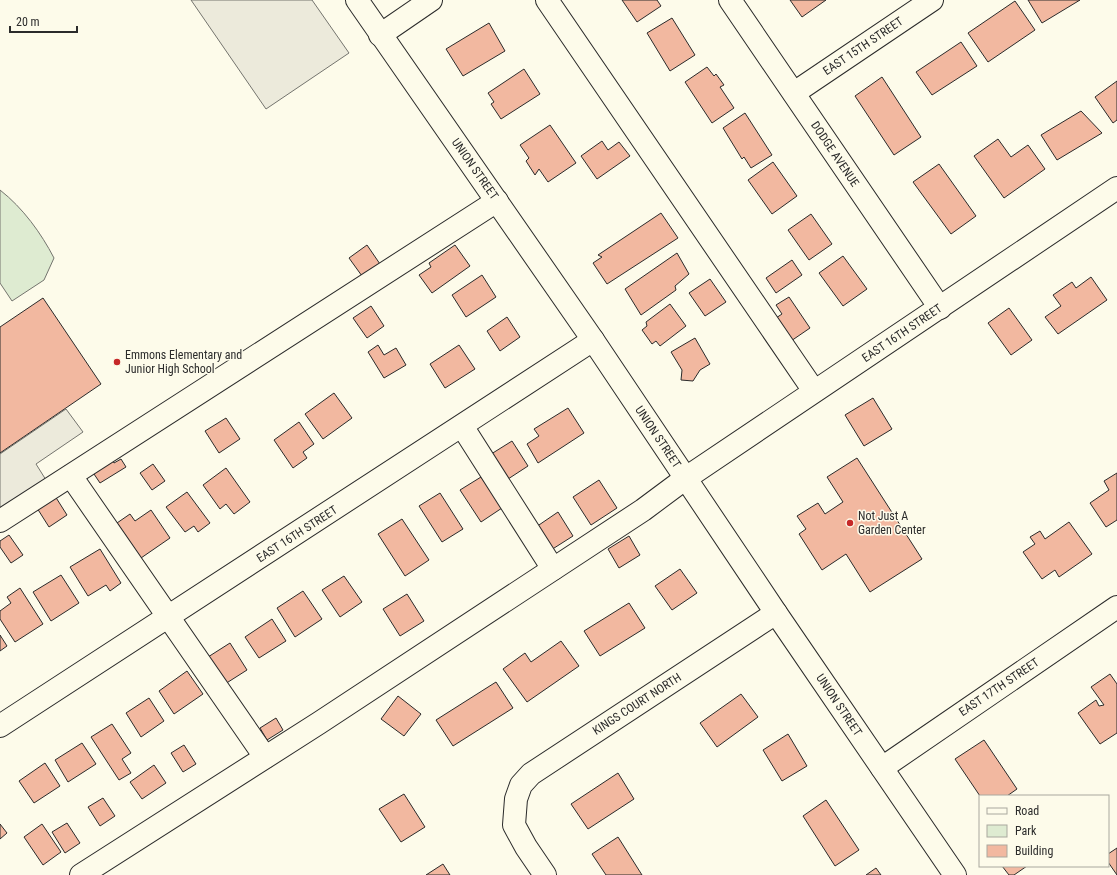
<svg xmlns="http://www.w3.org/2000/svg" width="1117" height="875" viewBox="0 0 1117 875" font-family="'Roboto Condensed',sans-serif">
	<rect width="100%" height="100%" fill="#fdfbea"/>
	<path fill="#deebd1" stroke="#74746e" d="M0 190C23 208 41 233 54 258L44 280 12 301 0 283Z"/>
	<g fill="#eceadb" stroke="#74746e">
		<path d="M191 0H312L349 53 266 109Z"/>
		<path d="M66 409 83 432 36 464 46 480 0 510V454Z"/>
	</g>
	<g fill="#f2b8a0" stroke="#2b2b2b">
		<path d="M622 0H657L661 6 637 22Z"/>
		<path d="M790 0H826L802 17Z"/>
		<path d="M1028 0H1080L1042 23Z"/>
		<path d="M1015 1 1035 30 988 62 968 33Z"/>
		<path d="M672 18 695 55 670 71 647 33Z"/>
		<path d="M489 23 505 51 463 76 446 49Z"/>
		<path d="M961 42 977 66 932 95 916 72Z"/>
		<path d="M707 67 714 76 716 74 724 85 720 87 734 108 712 123 685 82Z"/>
		<path d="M524 69 540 94 501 119 491 104 494 102 488 93Z"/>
		<path d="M882 77 921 137 894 155 855 96Z"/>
		<path d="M1117 81V120L1113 123 1095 97Z"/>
		<path d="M1081 111 1102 133 1057 160 1041 135Z"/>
		<path d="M745 113 772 155 751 168 744 157 742 159 723 128Z"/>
		<path d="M550 125 576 163 548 182 539 169 535 175 526 161 529 158 520 145Z"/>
		<path d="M998 139 1011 157 1028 145 1045 169 1004 198 974 156Z"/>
		<path d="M602 141 608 150 619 142 630 156 597 179 581 156Z"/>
		<path d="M773 162 797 196 772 214 748 180Z"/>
		<path d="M939 164 976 216 951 234 913 182Z"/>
		<path d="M661 213 678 238 607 284 593 263 602 257 598 255Z"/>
		<path d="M811 214 832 244 809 260 788 230Z"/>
		<path d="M367 245 380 264 362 276 349 258Z"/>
		<path d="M455 245 470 266 432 293 419 275 431 267 429 263Z"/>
		<path d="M677 253 689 274 675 286 676 290 641 315 625 289Z"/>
		<path d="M843 256 867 289 843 306 819 273Z"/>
		<path d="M792 260 802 275 776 293 766 278Z"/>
		<path d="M482 275 496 297 466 317 452 295Z"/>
		<path d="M1091 277 1107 300 1058 334 1045 317 1061 306 1053 295 1072 282 1076 288Z"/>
		<path d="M710 279 726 302 705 316 689 293Z"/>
		<path d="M789 297 810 328 791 341 776 318 782 314 776 305Z"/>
		<path d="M43 298 101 384 0 453V327Z"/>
		<path d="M670 304 686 326 660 346 656 341 652 344 642 330 647 326 646 322Z"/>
		<path d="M371 306 384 326 367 338 353 318Z"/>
		<path d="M1009 308 1032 340 1011 355 988 323Z"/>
		<path d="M507 317 520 337 500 351 487 331Z"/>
		<path d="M695 338 710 364 700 370 693 381 681 380 682 370 671 352Z"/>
		<path d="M378 345 384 355 396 348 406 365 384 378 368 352Z"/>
		<path d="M459 345 475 369 445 388 430 364Z"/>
		<path d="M334 393 352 418 323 439 305 414Z"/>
		<path d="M873 398 892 429 864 446 845 415Z"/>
		<path d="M568 408 584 433 538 463 527 444 539 436 534 429Z"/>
		<path d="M226 418 240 439 219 453 205 431Z"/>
		<path d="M299 422 314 444 303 452 307 458 293 468 274 440Z"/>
		<path d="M512 441 528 466 505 481 488 456Z"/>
		<path d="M857 458 922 559 870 592 846 554 822 570 799 534 806 529 797 516 818 503 825 514 843 502 827 477Z"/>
		<path d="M112 459 114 463 121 459 126 467 100 483 92 471Z"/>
		<path d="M153 464 165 481 152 490 140 473Z"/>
		<path d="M226 468 250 502 234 514 226 504 220 509 203 485Z"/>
		<path d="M1117 473V520L1106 527 1090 503 1109 490 1104 481Z"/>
		<path d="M481 477 502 508 481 522 460 490Z"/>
		<path d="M599 480 617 508 591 525 573 497Z"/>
		<path d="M187 492 210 523 198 532 194 526 185 532 166 507Z"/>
		<path d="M440 493 463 529 442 542 419 506Z"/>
		<path d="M55 496 67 515 49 527 37 508Z"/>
		<path d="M151 510 170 538 141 558 117 523 130 514 135 521Z"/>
		<path d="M558 512 573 536 551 550 536 527Z"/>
		<path d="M402 519 429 560 405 576 378 534Z"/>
		<path d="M1069 522 1092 554 1059 577 1055 570 1042 579 1023 552 1035 544 1030 537 1040 531 1045 539Z"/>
		<path d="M9 535 23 555 11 563 0 547V541Z"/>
		<path d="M629 536 640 555 619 568 608 549Z"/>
		<path d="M100 549 121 583 110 591 106 585 88 596 70 567Z"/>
		<path d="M680 569 697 593 672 610 655 586Z"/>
		<path d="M61 575 79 603 51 621 33 592Z"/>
		<path d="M344 576 362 602 340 617 322 590Z"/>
		<path d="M20 588 43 624 15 642 0 619V611L11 603 7 597Z"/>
		<path d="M303 591 322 619 295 637 277 608Z"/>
		<path d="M407 594 424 621 400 636 383 609Z"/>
		<path d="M629 603 645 628 600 656 584 631Z"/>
		<path d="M272 619 286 641 259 658 245 637Z"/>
		<path d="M0 635 7 646 0 651Z"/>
		<path d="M561 641 579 666 527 702 503 669 525 653 531 662Z"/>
		<path d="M230 643 247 670 225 684 208 657Z"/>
		<path d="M187 671 203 694 174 714 159 691Z"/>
		<path d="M1110 674 1117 684V733L1100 744 1078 713 1096 700 1099 706 1104 705 1091 687Z"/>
		<path d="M496 682 513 708 453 746 436 720Z"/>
		<path d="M741 694 758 717 717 747 700 723Z"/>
		<path d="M398 696 421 714 404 736 381 719Z"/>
		<path d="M149 698 164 721 141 737 126 713Z"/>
		<path d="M276 718 283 730 267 740 260 728Z"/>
		<path d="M112 724 131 753 122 759 131 773 119 780 91 737Z"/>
		<path d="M788 734 807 766 782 781 763 750Z"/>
		<path d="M984 740 1017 789 1007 796H980L955 759Z"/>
		<path d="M82 743 96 764 68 782 55 760Z"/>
		<path d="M184 745 196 764 183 772 171 753Z"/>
		<path d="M45 763 60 786 34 803 19 781Z"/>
		<path d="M154 765 166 783 142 799 130 782Z"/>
		<path d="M618 773 634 799 588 829 571 804Z"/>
		<path d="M404 794 425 827 401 842 379 809Z"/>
		<path d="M103 798 115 816 100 826 88 807Z"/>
		<path d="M826 800 859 850 835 866 803 816Z"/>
		<path d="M67 823 80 843 65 853 52 832Z"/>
		<path d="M0 824 7 833 0 839Z"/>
		<path d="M42 824 61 852 43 865 24 837Z"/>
		<path d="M618 837 642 875H606L592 854Z"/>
		<path d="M1117 848V875L1108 862V854Z"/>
		<path d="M443 864 450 875H426Z"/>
		<path d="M1002 866H1027L1014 875H1009Z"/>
		<path d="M876 868 881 875H866Z"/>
	</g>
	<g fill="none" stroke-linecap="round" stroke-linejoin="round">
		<g stroke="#2b2b2b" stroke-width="24">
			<g id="minor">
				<path d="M547 0 814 391"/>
				<path d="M730 0 940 308"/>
				<path d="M380 35 431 0"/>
				<path d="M794 93 932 0"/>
				<path d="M462 426 553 569"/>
				<path d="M71 476 265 757"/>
				<path d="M0 521 497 201"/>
				<path d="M0 726 593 340"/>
				<path d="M882 768 1117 607"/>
				<path d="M81 875 319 723 643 510 686 478 1117 188"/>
				<path d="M545 875 526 847 514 825 516 799 521 785 531 774 776 613"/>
			</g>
		</g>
		<g stroke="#2b2b2b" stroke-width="24">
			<path id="major" d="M357 0 593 340 776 613 955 875"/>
		</g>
		<use href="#minor" stroke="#fdfbea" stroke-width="22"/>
		<use href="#major" stroke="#fdfbea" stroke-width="22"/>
	</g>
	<g fill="#c62828" stroke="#fdfbea" stroke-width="1.5">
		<circle cx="117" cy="362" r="4"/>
		<circle cx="850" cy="523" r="4"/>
	</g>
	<g text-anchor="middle" stroke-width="3" stroke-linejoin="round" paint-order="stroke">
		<g font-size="12" fill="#2b2b2b" stroke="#fdfbea">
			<text transform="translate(863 46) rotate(-34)" y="4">EAST 15TH STREET</text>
			<text transform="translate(835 154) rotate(56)" y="4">DODGE AVENUE</text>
			<text transform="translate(475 169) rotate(55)" y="4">UNION STREET</text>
			<text transform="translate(902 333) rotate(-34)" y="4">EAST 16TH STREET</text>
			<text transform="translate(658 437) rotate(56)" y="4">UNION STREET</text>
			<text transform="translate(297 534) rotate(-33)" y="4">EAST 16TH STREET</text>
			<text transform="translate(999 687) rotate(-34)" y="4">EAST 17TH STREET</text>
			<text transform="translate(637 704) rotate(-33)" y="4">KINGS COURT NORTH</text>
			<text transform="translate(839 705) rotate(56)" y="4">UNION STREET</text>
		</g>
		<g font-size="12" fill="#2b2b2b" stroke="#fdfbea" text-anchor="start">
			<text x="125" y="359">Emmons Elementary and<tspan x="125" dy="14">Junior High School</tspan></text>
			<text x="858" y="520">Not Just A<tspan x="858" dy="14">Garden Center</tspan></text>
		</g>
	</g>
	<rect x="979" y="795" width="130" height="72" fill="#fdfbea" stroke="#a9a89e"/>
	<rect x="987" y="808" width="20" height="6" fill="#fdfbea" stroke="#a9a89e"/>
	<text x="1015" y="815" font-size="12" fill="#2b2b2b">Road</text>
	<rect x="987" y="825" width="20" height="12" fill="#deebd1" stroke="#a9a89e"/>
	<text x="1015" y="835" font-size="12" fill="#2b2b2b">Park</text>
	<rect x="987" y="845" width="20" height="12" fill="#f2b8a0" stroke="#a9a89e"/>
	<text x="1015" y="855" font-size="12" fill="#2b2b2b">Building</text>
	<path d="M10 26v6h67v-6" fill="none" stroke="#2b2b2b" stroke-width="2"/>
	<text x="16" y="26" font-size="12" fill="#2b2b2b" stroke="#fdfbea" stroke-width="3" paint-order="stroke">20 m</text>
</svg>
